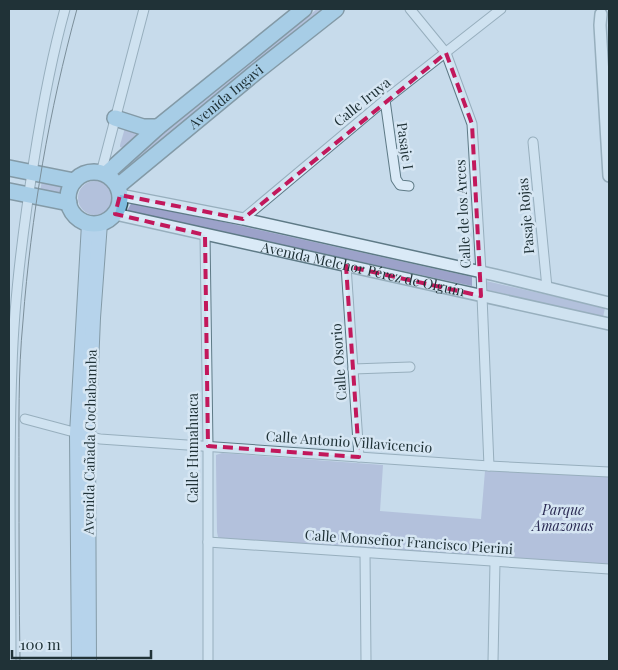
<svg xmlns="http://www.w3.org/2000/svg" width="618" height="670" viewBox="0 0 618 670" font-family="'Playfair Display',serif">
	<rect width="100%" height="100%" fill="#c7dbeb"/>
	<g fill="#9ca2c9">
		<path d="M317 9H325L150 149 123 179 117 167 135 155Z"/>
		<path d="M125 128 139 135 123 148 120 147V145Z"/>
		<path d="M42 181 62 185 64 189 63 193 59 195 40 191Z"/>
		<circle cx="95" cy="198" r="17"/>
		<path d="M133 200 165 209 472 277V286L127 211Z"/>
		<path d="M486 281 605 308 603 317 487 290Z"/>
		<path d="M222 453 383 465 380 511 481 519 485 471 609 476V565L222 539 218 537 217 532 216 462V455Z"/>
	</g>
	<g fill="none" stroke-linecap="round" stroke-linejoin="round">
		<g stroke="#5e7a86" stroke-width="11">
			<g id="minor">
				<path d="M410 9 446 53 472 124 481 272 489 466"/>
				<path d="M385 100 396 179 400 185 409 186"/>
				<path d="M533 142 547 288"/>
				<path d="M101 173 144 9"/>
				<path d="M243 219 385 100 501 9"/>
				<path d="M205 235 208 446V661"/>
				<path d="M346 266 359 457"/>
				<path d="M353 369 410 367"/>
				<path d="M25 419 100 439 489 466 609 472"/>
				<path d="M208 542 609 569"/>
				<path d="M365 553 366 661"/>
				<path d="M11 661C11 563 8 465 12 367 14 298 23 229 34 160 42 109 51 59 65 9"/>
				<path d="M493 661 495 562"/>
			</g>
		</g>
		<g stroke="#5e7a86" stroke-width="14">
			<g id="tertiary">
				<path d="M601 14 600 25 609 176"/>
				<path d="M120 195 243 219 495 275 609 303"/>
				<path id="s1" d="M115 214 609 324"/>
			</g>
		</g>
		<g stroke="#324c54" stroke-width="16">
			<g id="primary">
				<path d="M79 661 77 434 89 224"/>
				<path d="M89 661 88 437 93 318 100 223"/>
			</g>
		</g>
		<g stroke="#324c54" stroke-width="18">
			<g id="trunk">
				<path d="M115 118 143 127H158"/>
				<path d="M9 168 74 181"/>
				<circle cx="94" cy="198" r="26"/>
				<path d="M106 174 158 127 304 9"/>
				<path id="s2" d="M118 186 256 72 336 9"/>
				<path d="M9 191 69 203"/>
			</g>
		</g>
		<use href="#minor" stroke="#daeaf7" stroke-width="9"/>
		<use href="#tertiary" stroke="#daeaf7" stroke-width="11"/>
		<use href="#primary" stroke="#a2cbeb" stroke-width="14"/>
		<use href="#trunk" stroke="#80bde0" stroke-width="15"/>
		<path stroke="#203237" stroke-width="1" d="M20 661C19 600 19 538 19 476 19 425 18 372 23 321 31 216 49 111 77 9"/>
	</g>
	<path d="M0 0H618V670H0ZM446 53 472 124 481 296 346 266 359 457 208 446 205 235 115 214 120 195 243 219Z" fill="#c7dbeb" fill-opacity=".55" fill-rule="evenodd"/>
	<path fill="none" stroke="#c2185b" stroke-width="4" stroke-dasharray="10 6" stroke-linejoin="round" d="M446 53 472 124 481 296 346 266 359 457 208 446 205 235 115 214 120 195 243 219Z"/>
	<g text-anchor="middle" stroke-width="5" stroke-linejoin="round" paint-order="stroke">
		<g font-size="14" fill="#203237" stroke="#d6e6f3">
			<text dy="5" stroke="none"><textPath href="#s2" startOffset="140">Avenida Ingavi</textPath></text>
			<text transform="translate(362 102) rotate(-39)" y="5">Calle Iruya</text>
			<text transform="translate(405 146) rotate(82)" y="5">Pasaje I</text>
			<text transform="translate(463 214) rotate(-93)" y="5">Calle de los Arces</text>
			<text transform="translate(526 216) rotate(-95)" y="5">Pasaje Rojas</text>
			<text dy="5" stroke="none"><textPath href="#s1" startOffset="254">Avenida Melchor Pérez de Olguín</textPath></text>
			<text transform="translate(339 362) rotate(-94)" y="5">Calle Osorio</text>
			<text transform="translate(90 442) rotate(-89)" y="5">Avenida Cañada Cochabamba</text>
			<text transform="translate(349 442) rotate(4)" y="5">Calle Antonio Villavicencio</text>
			<text transform="translate(193 448) rotate(-90)" y="5">Calle Humahuaca</text>
			<text transform="translate(409 542) rotate(4)" y="5">Calle Monseñor Francisco Pierini</text>
		</g>
		<g font-size="14" font-style="italic" fill="#292952" stroke="#d6e6f3">
			<text x="563" y="515">Parque<tspan x="563" dy="16">Amazonas</tspan></text>
		</g>
	</g>
	<rect width="618" height="670" fill="none" stroke="#203237" stroke-width="20"/>
	<path d="M12 650v8h139v-8" fill="none" stroke="#203237" stroke-width="2.5"/>
	<text x="20" y="650" font-size="15" fill="#203237" stroke="#d6e6f3" stroke-width="4" paint-order="stroke">100 m</text>
</svg>
